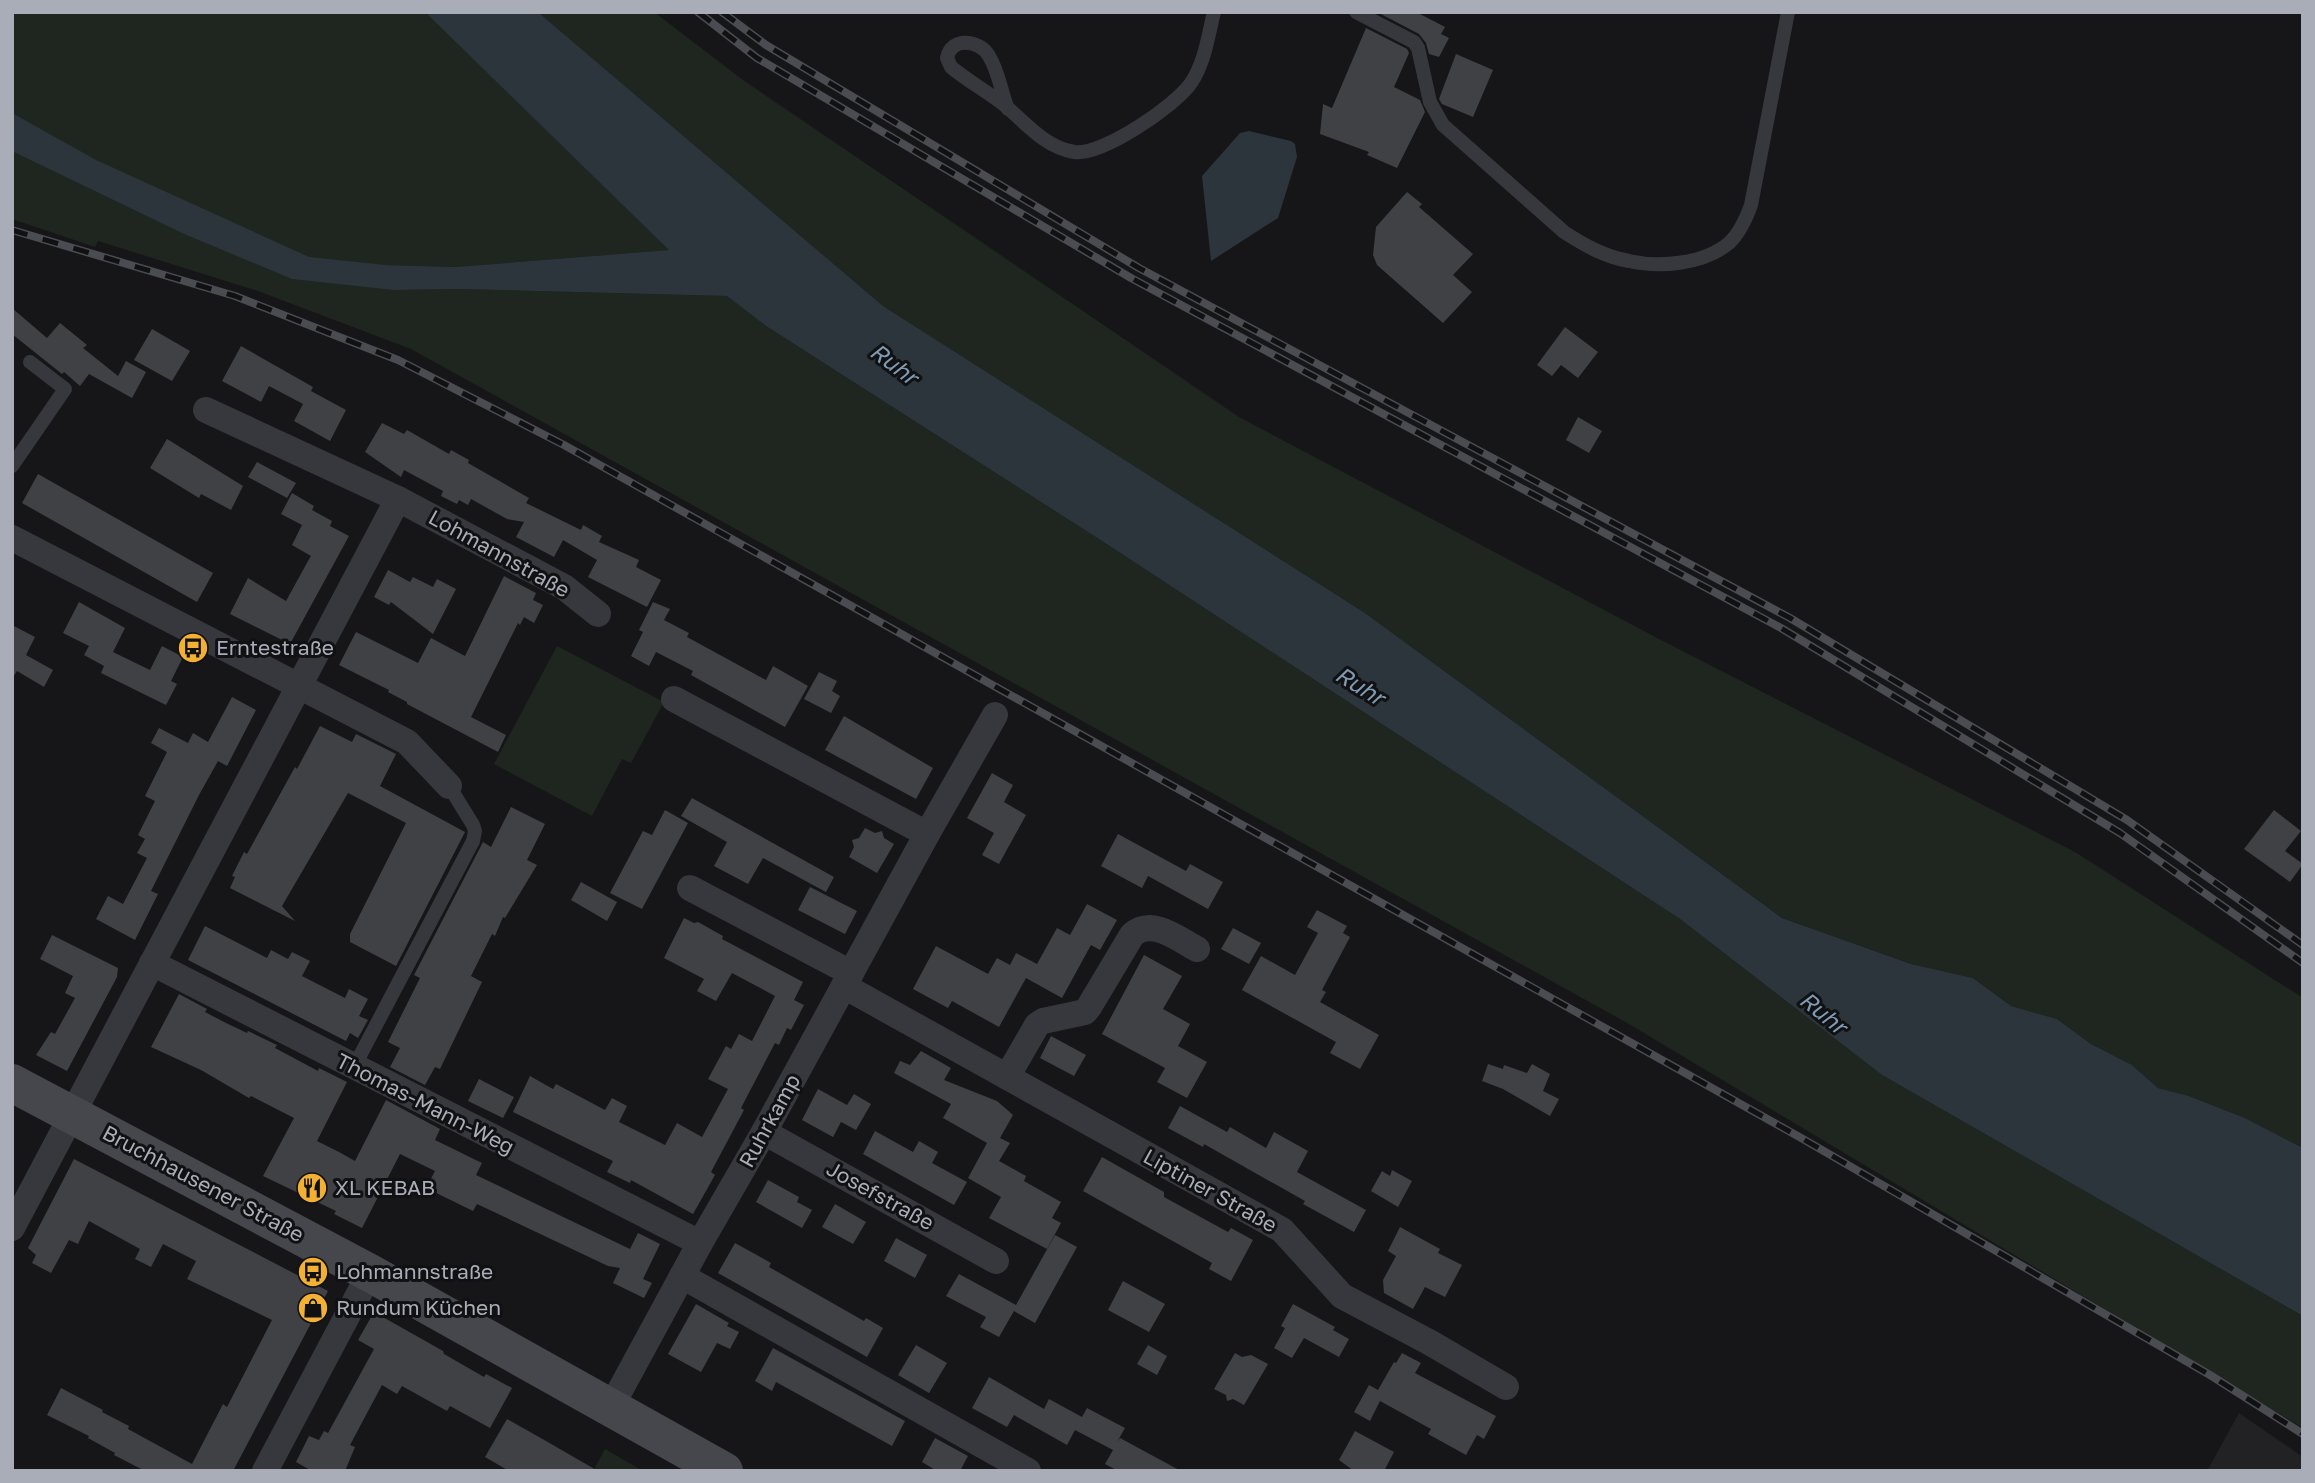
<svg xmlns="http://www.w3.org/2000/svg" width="2315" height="1483" viewBox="0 0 2315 1483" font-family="'Golos Text',sans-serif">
	<rect width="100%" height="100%" fill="#161618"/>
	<path fill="#222225" d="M2239 1413 2303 1457V1471H2207Z"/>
	<g fill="#1e261f">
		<path d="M12 12H425L670 250 455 267 386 265 394 290 459 289 727 296 766 326 1102 541 1680 919 1882 1075 2303 1316V1428L1629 1024 411 349 258 291 98 241 95 247 12 219Z"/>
		<path d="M538 12H654L743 80 1239 417 1661 640 2075 852 2303 998V1148L2245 1118 2189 1096 2158 1088 2132 1065 2091 1044 2057 1019 2011 1006 1973 978 1911 964 1782 918 1365 613 883 306Z"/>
		<path d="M557 646 664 702 631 763 622 759 592 816 494 764Z"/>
		<path d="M605 1449 643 1471H593Z"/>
	</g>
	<g fill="#2c353c">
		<path d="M425 12H538L883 306 1365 613 1782 918 1911 964 1973 978 2011 1006 2057 1019 2091 1044 2132 1065 2158 1088 2189 1096 2245 1118 2303 1148V1316L1882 1075 1680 919 1102 541 766 326 727 296 459 289 394 290 292 279 182 233 12 151V113L96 160 309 257 385 265 455 267 669 250Z"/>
		<path d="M1249 131 1291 141 1295 144 1297 157 1278 218 1211 261 1202 176 1240 133Z"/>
	</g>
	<g fill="#404145">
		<path d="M1377 12H1416L1445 27 1441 34 1449 38 1439 57 1429 54 1426 43 1419 34Z"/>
		<path d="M1366 28 1407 49 1409 53 1394 87 1420 100 1425 112 1397 168 1367 155 1369 152 1320 134 1323 104 1332 108Z"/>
		<path d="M1456 54 1493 70 1473 117 1442 104 1439 99Z"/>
		<path d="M1407 192 1422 204 1419 207 1473 254 1453 275 1472 292 1443 323 1377 265 1373 255 1376 227Z"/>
		<path d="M12 308 47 338 60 323 87 345 83 348 118 376 126 361 146 372 132 398 89 374 80 386 64 372 62 374 12 334Z"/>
		<path d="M1565 327 1598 352 1578 378 1561 365 1552 376 1537 365Z"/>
		<path d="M152 329 190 351 172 381 134 360Z"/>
		<path d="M241 346 313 387 311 391 346 410 330 441 294 421 303 404 269 386 261 402 222 381Z"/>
		<path d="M1578 417 1602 431 1589 453 1566 440Z"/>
		<path d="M382 423 404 434 407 430 449 454 451 450 469 460 468 463 529 498 526 503 581 530 583 525 602 536 599 542 639 560 636 567 661 580 647 607 588 577 597 560 563 540 554 557 516 537 524 522 507 519 471 499 468 505 459 500 457 504 441 496 443 491 404 470 401 477 365 452Z"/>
		<path d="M167 439 243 486 231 510 201 494 199 498 150 468Z"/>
		<path d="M257 462 296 483 287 498 248 477Z"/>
		<path d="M38 474 213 573 197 602 22 503Z"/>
		<path d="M292 493 314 506 312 510 332 521 330 526 349 536 290 644 230 614 248 578 286 601 308 561 311 556 292 545 302 525 281 514Z"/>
		<path d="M388 570 410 582 413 577 433 587 437 579 456 589 433 634 391 602 389 605 374 597Z"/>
		<path d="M504 576 536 593 533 600 543 605 534 623 524 617 520 625 518 623 471 717 506 735 498 752 407 704V702L388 692 389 690 339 665 356 632 418 663 431 638 465 656Z"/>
		<path d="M79 602 125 628 113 652 150 670 162 646 183 657 171 681 177 684 166 705 101 673 104 666 84 655 89 646 63 633Z"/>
		<path d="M653 602 670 609 664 620 689 633 687 637 766 680 773 666 808 686 785 727 691 675 693 671 656 652 649 666 631 656 643 632 639 630Z"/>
		<path d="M12 625 35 637 26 655 53 670 44 687 17 671 12 679Z"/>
		<path d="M819 672 837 681 832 691 840 696 831 713 804 699Z"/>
		<path d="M232 697 256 710 227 766 218 761 199 795 151 891 158 894 135 940 96 919 108 896 123 904 147 858 137 853 145 839 138 835 155 801 145 796 167 752 151 743 159 728 188 743 193 733 208 742Z"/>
		<path d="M844 716 933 768 916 799 825 750Z"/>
		<path d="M320 726 352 742 356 734 396 754 380 786 465 832 396 966 350 942V934L406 823 348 793 282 906 295 921 230 888 235 877 232 876 244 852 247 854 295 767 297 769Z"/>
		<path d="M992 773 1013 785 1004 802 1026 815 999 864 982 855 994 833 967 818Z"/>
		<path d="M692 798 834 877 826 892 763 858 748 884 714 866 727 842 681 816Z"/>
		<path d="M511 807 545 824 527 860 537 865 511 908 505 918 503 917 495 936 492 934 471 976 482 982 440 1069 435 1067 425 1085 390 1067 400 1048 388 1042 420 978 414 975 483 842 491 847Z"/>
		<path d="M665 810 688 823 642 909 610 893 643 831 652 835Z"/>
		<path d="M2274 810 2301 831 2285 851 2303 864 2290 882 2244 849Z"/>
		<path d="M865 828 875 833 882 831 884 838 894 844 877 873 849 857 854 847 852 840 859 838Z"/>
		<path d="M1118 834 1186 871 1190 864 1223 882 1208 909 1148 876 1142 888 1101 866Z"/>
		<path d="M581 882 617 902 607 921 571 900Z"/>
		<path d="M810 887 857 911 845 934 798 910Z"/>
		<path d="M1087 904 1117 920 1100 950 1091 945 1062 998 1026 978 999 1027 952 1001 948 1008 913 989 936 946 988 974 997 958 1010 965 1016 953 1037 964 1057 928 1070 935Z"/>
		<path d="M1317 910 1347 926 1343 933 1350 937 1322 990 1326 992 1320 1002 1379 1035 1360 1069 1330 1053 1336 1042 1242 990 1261 956 1295 975 1318 933 1307 927Z"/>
		<path d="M684 918 694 923 698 922 723 936 722 939 803 982 794 1000 804 1005 791 1030 787 1028 779 1045 775 1043 741 1108 744 1110 711 1172 715 1175 693 1214 631 1180 630 1183 607 1172 613 1161 513 1112 530 1076 553 1089 556 1084 605 1110 612 1098 627 1106 619 1122 665 1145 677 1123 702 1137 728 1089 708 1079 726 1046 731 1049 739 1034 752 1041 775 996 732 973 716 1001 697 991 704 979 664 958Z"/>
		<path d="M205 926 267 958 271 950 288 959 292 952 310 961 302 976 345 998 349 989 368 999 359 1016 368 1020 358 1038 350 1033 346 1041 188 960Z"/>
		<path d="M1233 928 1261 943 1249 964 1221 949Z"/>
		<path d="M52 935 118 968 117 977 67 1071 36 1055 51 1032 55 1034 75 998 65 993 73 976 40 959Z"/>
		<path d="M1144 955 1182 976 1163 1009 1190 1024 1178 1046 1207 1062 1187 1098 1157 1082 1165 1068 1102 1034Z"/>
		<path d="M179 994 207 1009 205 1012 226 1023 247 1033 248 1031 277 1045 275 1048 318 1071 319 1068 347 1082 317 1141 339 1152 355 1161 386 1100 440 1129 435 1140 482 1163 476 1175 630 1249 638 1233 660 1244 643 1279 652 1283 644 1298 613 1283 620 1268 608 1266 477 1204 473 1211 426 1188 435 1171 400 1154 362 1228 334 1214 336 1211 263 1176 294 1118 251 1096 249 1098 201 1070 151 1047Z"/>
		<path d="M1051 1036 1086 1055 1074 1076 1040 1058Z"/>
		<path d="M921 1051 951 1068 944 1080 997 1101 1013 1115 1000 1138 1010 1143 999 1161 1026 1176 1024 1181 1061 1202 1052 1218 1061 1223 1047 1249 989 1218 1001 1197 968 1178 987 1143 943 1118 951 1104 894 1073 900 1061 910 1065Z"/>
		<path d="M1488 1064 1503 1069 1504 1065 1527 1073 1532 1064 1550 1074 1543 1091 1559 1099 1550 1116 1503 1089 1482 1081Z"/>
		<path d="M479 1079 514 1097 503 1118 468 1101Z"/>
		<path d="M818 1089 847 1105 854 1094 871 1104 856 1130 841 1122 833 1137 802 1120Z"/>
		<path d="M1180 1106 1227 1132 1230 1127 1266 1148 1274 1132 1308 1151 1297 1172 1366 1210 1354 1232 1303 1204 1305 1201 1204 1144 1203 1147 1168 1128Z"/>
		<path d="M875 1131 913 1152 919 1141 938 1152 932 1163 967 1182 954 1205 863 1154Z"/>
		<path d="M1102 1157 1164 1192V1197L1228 1232 1231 1228 1253 1240 1231 1281 1209 1269 1212 1263 1083 1191Z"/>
		<path d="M74 1159 328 1291 233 1471H145L114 1455 115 1453 88 1438 89 1436 47 1415 61 1388 103 1410 102 1412 129 1426 128 1429 192 1464 223 1404 227 1407 272 1320 187 1279 196 1261 163 1244 151 1267 135 1259 140 1249 89 1221 78 1244 69 1240 51 1273 32 1263 36 1255 28 1248Z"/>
		<path d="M1392 1170 1412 1181 1398 1207 1371 1191 1382 1171 1390 1176Z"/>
		<path d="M768 1180 799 1197 797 1202 812 1210 802 1228 756 1202Z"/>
		<path d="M835 1204 866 1222 853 1244 822 1227Z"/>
		<path d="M1400 1227 1440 1249 1438 1253 1462 1265 1445 1297 1425 1287 1413 1309 1384 1293 1383 1280 1396 1256 1388 1251Z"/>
		<path d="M1055 1235 1077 1247 1035 1323 1014 1311 999 1337 980 1327 986 1317 946 1296 959 1274 1016 1305Z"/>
		<path d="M896 1238 927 1255 915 1278 884 1261Z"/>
		<path d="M735 1243 771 1263 769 1267 864 1321 866 1318 883 1328 867 1357 718 1273Z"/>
		<path d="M1123 1281 1165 1304 1149 1332 1108 1310Z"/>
		<path d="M696 1304 729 1323 727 1326 739 1332 730 1349 717 1343 701 1372 668 1354Z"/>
		<path d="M1293 1304 1335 1327 1333 1330 1349 1339 1339 1357 1304 1338 1292 1358 1274 1348 1285 1328 1281 1326Z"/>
		<path d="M374 1312 443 1351 444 1354 484 1377 486 1374 512 1388 490 1428 450 1406 447 1411 402 1386 397 1394 382 1385 350 1445 355 1447 345 1471H312L296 1462 309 1436 319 1440 324 1431 328 1433 374 1349 358 1340Z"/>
		<path d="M916 1345 947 1363 929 1393 898 1375Z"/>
		<path d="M1148 1345 1167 1356 1157 1375 1137 1364Z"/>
		<path d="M773 1348 905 1421 892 1446 776 1382 772 1391 755 1381Z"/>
		<path d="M1235 1353 1242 1357 1251 1355 1268 1364 1244 1405 1233 1399 1227 1401 1226 1395 1214 1389Z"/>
		<path d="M1402 1353 1421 1363 1415 1373 1496 1416 1484 1439 1477 1435 1466 1455 1428 1434 1431 1429 1380 1401 1370 1421 1354 1412 1369 1385 1378 1390 1394 1362 1396 1363Z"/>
		<path d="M989 1377 1044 1409 1049 1399 1082 1417 1087 1408 1125 1428 1117 1442 1120 1438 1181 1471H1118L1105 1464 1113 1450 1075 1430 1067 1445 1014 1415 1007 1427 972 1408Z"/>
		<path d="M507 1419 546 1441 598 1471H509L485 1457Z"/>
		<path d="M1355 1431 1394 1452 1384 1471H1354L1339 1460Z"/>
		<path d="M935 1438 968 1456 960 1471H937L922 1462Z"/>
	</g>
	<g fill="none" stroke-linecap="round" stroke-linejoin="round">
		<g stroke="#37383d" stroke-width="14">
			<path d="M1356 12 1414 42 1418 48 1430 102 1443 125 1564 232C1584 245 1605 257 1629 261 1660 268 1704 264 1729 243 1740 233 1746 219 1751 205L1788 12"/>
			<path d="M1008 109C1001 92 999 72 989 56 980 40 951 36 947 58L951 67C969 82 990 93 1008 108 1027 125 1046 147 1074 152 1102 156 1175 106 1191 83 1205 62 1208 36 1214 12"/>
			<path d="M12 466 65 389 30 362"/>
			<path d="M354 1067 473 841 475 831 473 825 449 786"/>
		</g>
		<g stroke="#37383d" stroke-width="26">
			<path d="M206 410 398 499 564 587 598 614"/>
			<path d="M12 538 407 742 449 786"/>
			<path d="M674 699 927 834"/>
			<path d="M690 888 851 973"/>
			<path d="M152 963 700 1243"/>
			<path d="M844 986 1282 1230 1342 1296 1429 1342 1506 1387"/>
			<path d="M1007 1077 1037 1025 1043 1021 1085 1012 1089 1007 1132 935C1152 917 1178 939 1197 949"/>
			<path d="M764 1132 996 1261"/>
			<path d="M12 1228 398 499"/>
			<path d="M682 1276 1028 1471"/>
			<path d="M611 1407 700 1243 764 1132 927 834 995 715"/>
			<path d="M265 1471 370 1273"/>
		</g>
		<path stroke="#45474d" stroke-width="38" d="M12 1083 370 1273 724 1471"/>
		<g stroke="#4a4c52" stroke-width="8">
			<g id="rail">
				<path d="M698 12 757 58 1131 278 1781 628 2120 833 2303 963"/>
				<path d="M722 12 766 45 1139 268 1790 618 2127 820 2303 945"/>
				<path d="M12 230 235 296 398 360 564 445 1803 1139 2210 1375 2303 1434"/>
			</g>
		</g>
		<use href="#rail" stroke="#111113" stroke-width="5" stroke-dasharray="16" stroke-linecap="butt"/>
	</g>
	<defs>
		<g id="bus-disc" transform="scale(1.575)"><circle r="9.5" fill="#f2b134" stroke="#111113"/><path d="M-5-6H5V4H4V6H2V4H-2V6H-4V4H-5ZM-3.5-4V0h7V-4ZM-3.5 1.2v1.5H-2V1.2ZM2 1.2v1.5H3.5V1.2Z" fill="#111"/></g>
		<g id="restaurant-disc" transform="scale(1.575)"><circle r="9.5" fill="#f2b134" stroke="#111113"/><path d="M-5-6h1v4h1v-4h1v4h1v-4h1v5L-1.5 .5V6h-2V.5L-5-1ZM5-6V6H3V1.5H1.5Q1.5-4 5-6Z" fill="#111"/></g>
		<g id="shop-disc" transform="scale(1.575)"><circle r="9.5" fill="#f2b134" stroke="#111113"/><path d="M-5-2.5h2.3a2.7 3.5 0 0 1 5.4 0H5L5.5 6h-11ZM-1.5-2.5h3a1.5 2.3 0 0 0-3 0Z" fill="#111"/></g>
	</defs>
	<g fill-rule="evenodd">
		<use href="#bus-disc" x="193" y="648"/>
		<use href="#restaurant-disc" x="312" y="1188"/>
		<use href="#bus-disc" x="313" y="1272"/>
		<use href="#shop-disc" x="313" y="1308"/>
	</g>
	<g text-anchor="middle" stroke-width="6" stroke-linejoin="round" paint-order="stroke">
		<g font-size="21" fill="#a8adb8" stroke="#111113">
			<text transform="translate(499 554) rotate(29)" y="7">Lohmannstraße</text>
			<text transform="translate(425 1104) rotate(27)" y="7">Thomas-Mann-Weg</text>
			<text transform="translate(770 1121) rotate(-61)" y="7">Ruhrkamp</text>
			<text transform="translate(203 1184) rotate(28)" y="7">Bruchhausener Straße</text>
			<text transform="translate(1210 1191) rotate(29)" y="7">Liptiner Straße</text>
			<text transform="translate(880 1196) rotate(29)" y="7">Josefstraße</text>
		</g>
		<g font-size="21" fill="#a8adb8" stroke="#111113" text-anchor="start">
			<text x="216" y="655">Erntestraße</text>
			<text x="335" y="1195">XL KEBAB</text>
			<text x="336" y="1279">Lohmannstraße</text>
			<text x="336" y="1315">Rundum Küchen</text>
		</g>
		<g font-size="23" font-style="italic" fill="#7f9bb3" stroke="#111113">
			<text transform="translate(894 364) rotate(37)" y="8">Ruhr</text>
			<text transform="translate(1360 686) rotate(32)" y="8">Ruhr</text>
			<text transform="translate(1823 1013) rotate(39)" y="8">Ruhr</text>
		</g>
	</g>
	<rect width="2315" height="1483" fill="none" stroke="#a8adb8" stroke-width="28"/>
</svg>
